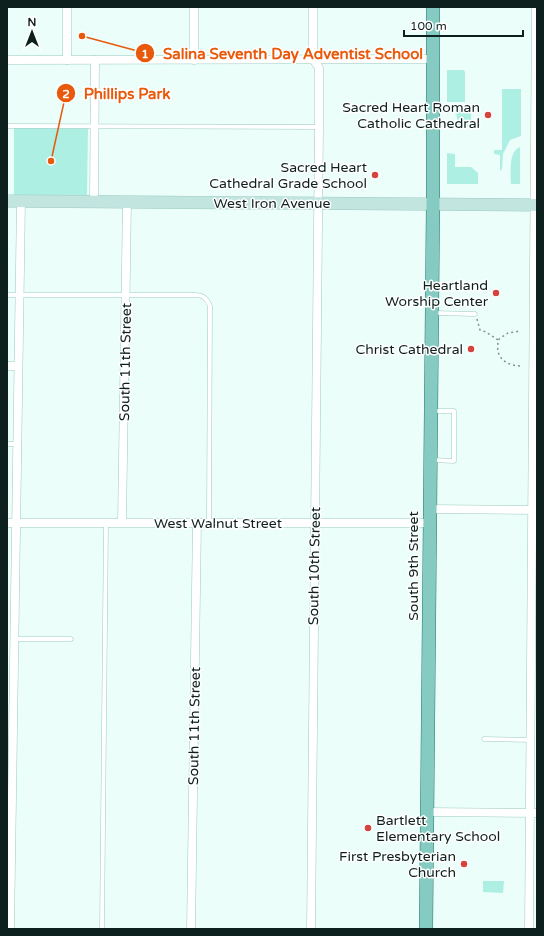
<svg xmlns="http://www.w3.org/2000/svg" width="544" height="936" viewBox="0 0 544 936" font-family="'Varela Round',sans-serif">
	<rect width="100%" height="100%" fill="#ebfefa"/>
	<g fill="#adf0e3">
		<path d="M447 70H464L465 72V102H447Z"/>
		<path d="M502 89H521V136L510 140 503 154 502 169 500 171V155L494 154V150H502Z"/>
		<path d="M447 105H471V126L457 125V117L455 111 447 109Z"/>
		<path d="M14 127 88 128 87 195H14Z"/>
		<path d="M520 147V184H511C511 173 508 152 520 147Z"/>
		<path d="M447 153 455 154V167H471L478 173V184H447Z"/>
		<path d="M483 881H504L503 893 483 892Z"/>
	</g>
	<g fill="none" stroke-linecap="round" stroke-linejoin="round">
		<g stroke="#9dcac1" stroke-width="5">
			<g id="lane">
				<path d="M7 126 319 127"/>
				<path d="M7 295H195C204 295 207 299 210 306L209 523"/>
				<path d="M434 313 475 314"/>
				<path d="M432 411H454V461L432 460"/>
				<path d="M7 444H17"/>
				<path d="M15 639H71"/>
				<path d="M484 739 531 740"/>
				<path d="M102 929 106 523"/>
			</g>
		</g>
		<g stroke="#9dcac1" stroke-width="9">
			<g id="street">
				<path d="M7 60 433 59"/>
				<path d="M67 60V7"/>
				<path d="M194 60V7"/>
				<path d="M94 202 95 60"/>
				<path d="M7 366H18"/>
				<path d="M429 509 536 510"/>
				<path d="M122 522 127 202"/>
				<path d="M7 523H429"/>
				<path d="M427 812 537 813"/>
				<path d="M10 929 21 201"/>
				<path d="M191 929 197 523"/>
				<path d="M311 929 319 127V68L313 59V7"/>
				<path d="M529 929 536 7"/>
			</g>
		</g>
		<g stroke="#9dcac1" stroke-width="13">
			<path id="secondary" d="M7 201 537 205"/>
		</g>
		<g stroke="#26786c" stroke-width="14">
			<path id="primary" d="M426 929 433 204V7"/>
		</g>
		<g stroke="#80938f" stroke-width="1.5" stroke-dasharray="2 3" stroke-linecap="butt">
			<path d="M477 319 480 330 486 332 498 340"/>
			<path d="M520 366C503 365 494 355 499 339L508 333 520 331"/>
		</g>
		<use href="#lane" stroke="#fff" stroke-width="4"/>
		<use href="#street" stroke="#fff" stroke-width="8"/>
		<use href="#secondary" stroke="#c2e5e0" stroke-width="12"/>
		<use href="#primary" stroke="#85cbc1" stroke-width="13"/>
	</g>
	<g fill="#d3443f" stroke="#fff" stroke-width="1.5">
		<circle cx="488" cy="115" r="4"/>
		<circle cx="375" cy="175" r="4"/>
		<circle cx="496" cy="293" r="4"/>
		<circle cx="471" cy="349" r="4"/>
		<circle cx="368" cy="828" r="4"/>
		<circle cx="464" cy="864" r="4"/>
	</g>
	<g text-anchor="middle" stroke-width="3" stroke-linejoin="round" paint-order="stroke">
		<g font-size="14" fill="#0e201d" stroke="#fff" text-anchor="end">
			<text x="480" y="112">Sacred Heart Roman<tspan x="480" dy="16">Catholic Cathedral</tspan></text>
			<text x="367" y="172">Sacred Heart<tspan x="367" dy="16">Cathedral Grade School</tspan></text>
			<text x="488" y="290">Heartland<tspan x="488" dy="16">Worship Center</tspan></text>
			<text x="463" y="354">Christ Cathedral</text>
			<text x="376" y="825" text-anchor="start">Bartlett<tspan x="376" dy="16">Elementary School</tspan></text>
			<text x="456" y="861">First Presbyterian<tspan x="456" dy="16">Church</tspan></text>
		</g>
		<g font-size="14" fill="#0e201d" stroke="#fff">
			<text x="272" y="208">West Iron Avenue</text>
			<text transform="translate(125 362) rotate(-89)" y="5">South 11th Street</text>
			<text x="218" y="528">West Walnut Street</text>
			<text transform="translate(314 566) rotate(-89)" y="5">South 10th Street</text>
			<text transform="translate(413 566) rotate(-90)" y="5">South 9th Street</text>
			<text transform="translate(194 726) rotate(-89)" y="5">South 11th Street</text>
		</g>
	</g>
	<path fill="none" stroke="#e8590c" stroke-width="1.5" d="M82 36L145 53M51 161L66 93"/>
	<g fill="#e8590c" stroke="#fff" stroke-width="1.5">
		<circle cx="82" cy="36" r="4"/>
		<circle cx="51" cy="161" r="4"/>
		<circle cx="145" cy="53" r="10"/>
		<circle cx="66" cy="93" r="10"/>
	</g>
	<g font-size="12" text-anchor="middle" font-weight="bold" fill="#fff">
		<text x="145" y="58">1</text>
		<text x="66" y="98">2</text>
	</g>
	<g font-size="15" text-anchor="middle" font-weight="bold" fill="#e8590c" stroke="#fff" stroke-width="3" stroke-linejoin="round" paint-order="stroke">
		<text x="293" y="59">Salina Seventh Day Adventist School</text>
		<text x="127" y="99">Phillips Park</text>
	</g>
	<rect width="544" height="936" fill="none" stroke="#0e201d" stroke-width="16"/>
	<g transform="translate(32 32)" stroke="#ffffff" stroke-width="3" paint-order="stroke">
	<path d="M0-3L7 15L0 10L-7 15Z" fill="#0e201d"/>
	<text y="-6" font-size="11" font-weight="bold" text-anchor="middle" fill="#0e201d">N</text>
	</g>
	<path d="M404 30v6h119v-6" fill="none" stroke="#0e201d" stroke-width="2"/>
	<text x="410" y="30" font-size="12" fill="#0e201d" stroke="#ffffff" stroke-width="3" paint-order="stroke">100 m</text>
</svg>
